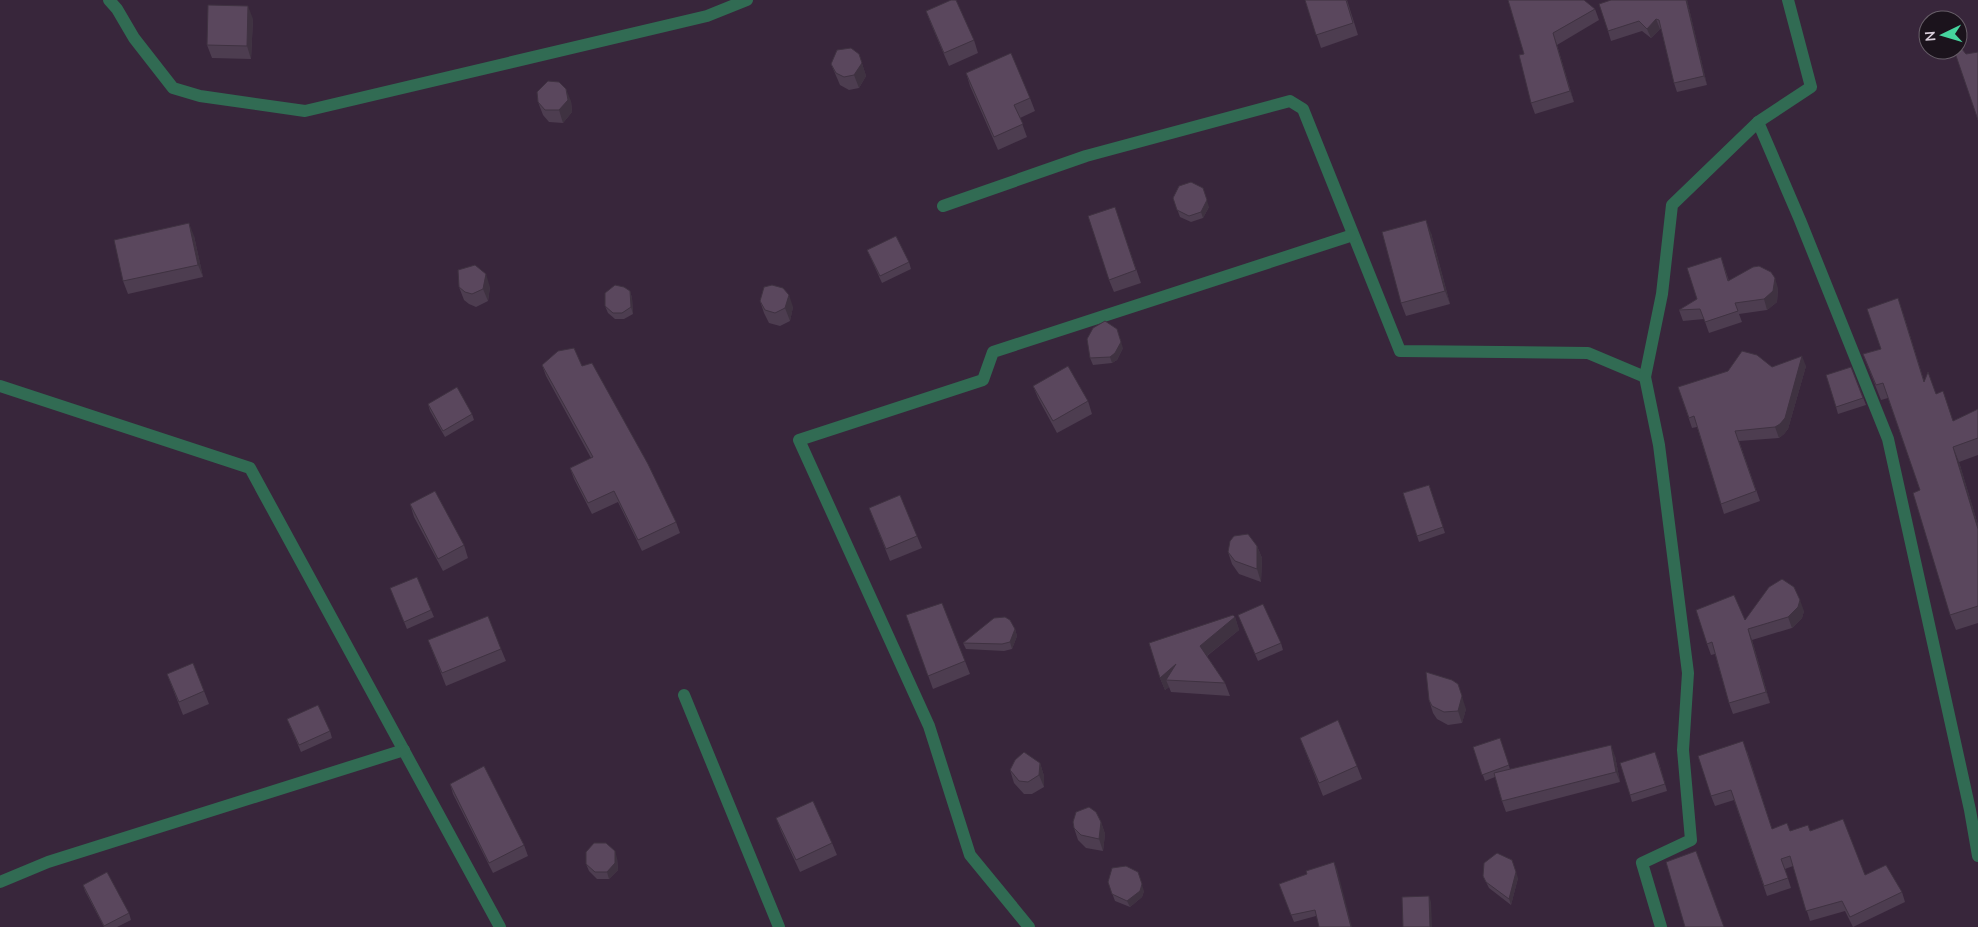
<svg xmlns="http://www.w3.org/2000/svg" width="1978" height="927" viewBox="0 0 1978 927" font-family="'Nunito Sans',sans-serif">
	<rect width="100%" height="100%" fill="#38263b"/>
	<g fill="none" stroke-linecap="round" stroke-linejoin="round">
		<g stroke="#316b53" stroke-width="12">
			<path d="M109 0 117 9 134 38 173 88 200 96 305 111 707 16 747 0"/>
			<path d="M1758 122 1800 220 1888 439 1970 810 1978 856"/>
			<path d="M943 206 1086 156 1290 101 1303 109 1400 351 1588 353 1645 377"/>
			<path d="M0 386 250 468 500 927"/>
			<path d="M684 695 779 927"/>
			<path d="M0 882 48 862 404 750"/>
			<path d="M1029 927 970 855 929 726 799 440 983 380 993 352 1353 235"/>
			<path d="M1661 927 1642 863 1691 840 1683 750 1688 673 1659 445 1645 377 1662 294 1672 205 1758 122 1811 87 1788 0"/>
		</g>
	</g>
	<g fill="#4d3d50">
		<path d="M1305 0H1347L1358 35 1321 48Z"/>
		<path d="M1508 0 1595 9 1599 20 1557 45 1574 102 1535 114 1531 103 1524 54Z"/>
		<path d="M1687 0 1707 85 1677 92 1674 83 1661 29H1660L1651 38 1642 31 1611 41 1608 31Z"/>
		<path d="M926 11 974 40 978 53 949 66 931 24Z"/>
		<path d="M253 19 251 59 212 58 207 45Z"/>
		<path d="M859 54 866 76 859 88 849 90 840 85 831 64Z"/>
		<path d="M966 73 1030 98 1035 111 1020 118 1027 137 998 150 970 86Z"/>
		<path d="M571 101 572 112 563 123 549 122 543 115 538 102Z"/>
		<path d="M1173 198 1209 207 1203 218 1191 222 1180 217Z"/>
		<path d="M1119 220 1141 283 1114 292 1109 280Z"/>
		<path d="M1431 233 1450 304 1406 316 1401 303Z"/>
		<path d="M194 236 203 277 128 294 123 281Z"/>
		<path d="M867 250 909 262 911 269 882 283Z"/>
		<path d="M1721 257 1729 281 1778 288 1777 302 1767 310 1739 314 1742 322 1709 333 1704 319 1683 321 1679 310 1697 299Z"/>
		<path d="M459 287H490L488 301 476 307 469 304 464 300Z"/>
		<path d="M630 291 632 298 633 314 624 319H615L608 313 605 306Z"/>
		<path d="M760 301 793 307 790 321 780 326 769 323 764 313Z"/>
		<path d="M1903 313 1924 381 1936 394 1953 421 1978 409V455L1959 462 1978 525V623L1956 630 1950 615 1920 490 1888 398 1881 400 1863 354 1881 349Z"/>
		<path d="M1123 348 1117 360 1112 363 1093 365 1090 358Z"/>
		<path d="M542 365 582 366 676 522 680 533 642 551 618 502 592 514 574 479 570 468 591 458 546 376Z"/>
		<path d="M1806 366 1788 429 1784 434 1779 438 1739 441 1760 501 1724 514 1697 427 1692 428 1678 387 1772 367Z"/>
		<path d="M1851 367 1866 405 1838 414 1836 407Z"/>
		<path d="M1033 386 1088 401 1092 414 1057 433 1038 398Z"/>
		<path d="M428 404 472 414 474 420 445 437 430 411Z"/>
		<path d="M1429 485 1445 533 1419 542 1403 493Z"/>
		<path d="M410 504 464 545 468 558 443 571 414 517Z"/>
		<path d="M869 508 917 536 922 548 890 561Z"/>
		<path d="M1257 546 1262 558 1261 582 1239 574 1232 564 1228 552Z"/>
		<path d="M393 595 431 610 434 617 407 629Z"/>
		<path d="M1804 611 1802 618 1792 628 1752 640 1770 703 1733 714 1729 703 1715 654 1711 655 1707 644 1745 620Z"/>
		<path d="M906 615 965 661 970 674 933 689Z"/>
		<path d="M1238 615 1281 643 1283 650 1258 661Z"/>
		<path d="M1235 617 1239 630 1207 656 1225 683 1230 696 1171 692 1169 687 1165 690 1160 678Z"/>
		<path d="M1015 629 1017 636 1012 649 1004 651 966 649 963 643Z"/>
		<path d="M428 640 501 649 506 661 446 686Z"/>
		<path d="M167 674 204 691 209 704 183 715Z"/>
		<path d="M1429 700 1466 709 1462 723 1448 725 1437 719 1433 713Z"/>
		<path d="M287 719 330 731 332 738 301 752Z"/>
		<path d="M1300 738 1357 766 1362 779 1323 796Z"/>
		<path d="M1500 738 1510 769 1615 756 1620 782 1506 812 1502 801 1495 777 1485 781 1473 747Z"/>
		<path d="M1747 751 1772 829 1790 831 1810 830 1865 875 1902 892 1905 902 1853 927 1845 911 1810 921 1793 866 1785 869 1791 888 1767 896 1734 800 1715 806 1711 796Z"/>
		<path d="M1658 759 1667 791 1632 802 1630 795Z"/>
		<path d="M1040 763 1044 776V787L1032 794H1024L1014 783 1010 770Z"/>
		<path d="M450 784 524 845 528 856 493 873 453 794Z"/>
		<path d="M776 818 832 843 837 855 800 872 781 831Z"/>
		<path d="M1101 822 1105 834 1103 851 1086 848 1078 840 1074 828Z"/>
		<path d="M617 858 618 870 609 879H597L589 871 586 864Z"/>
		<path d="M1337 869 1316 916 1294 922 1279 884 1307 874Z"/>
		<path d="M1483 876 1518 878 1511 905 1489 888Z"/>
		<path d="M1108 882 1144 891 1142 897 1130 907 1115 901Z"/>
		<path d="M83 885 129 913 131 920 117 927H104L85 891Z"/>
	</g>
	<g fill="#3f3241">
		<path d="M1686 0H1687L1707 85 1704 76Z"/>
		<path d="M248 6 253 19 251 59 247 46Z"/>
		<path d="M1656 19 1660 29 1651 38 1647 29Z"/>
		<path d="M1553 33 1557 45 1574 102 1570 91Z"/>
		<path d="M859 54 866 76 859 88 854 75Z"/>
		<path d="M566 89 571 101 572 112 563 123 559 110Z"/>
		<path d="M1203 188 1209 207 1203 218 1201 212Z"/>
		<path d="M1426 220 1431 233 1450 304 1445 291Z"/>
		<path d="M189 223 194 236 203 277 198 265Z"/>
		<path d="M486 274 490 287 488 301 483 289Z"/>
		<path d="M1775 278 1778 288 1777 302 1767 310 1764 299Z"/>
		<path d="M630 291 632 298 633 314 631 307Z"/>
		<path d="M789 295 793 307 790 321 785 308Z"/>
		<path d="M1898 298 1903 313 1929 397 1924 382Z"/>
		<path d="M1117 329 1123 348 1117 360 1112 363 1110 357Z"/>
		<path d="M1802 356 1806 366 1788 429 1784 434 1779 438 1775 427Z"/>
		<path d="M1953 447 1959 462 1978 525V529Z"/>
		<path d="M1257 546 1262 558 1261 582 1257 569Z"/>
		<path d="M1800 600 1804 611 1802 618 1792 628 1788 617Z"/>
		<path d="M1235 617 1239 630 1204 658 1200 646Z"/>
		<path d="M1015 629 1017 636 1012 649 1010 642Z"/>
		<path d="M1748 629 1752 640 1770 703 1766 692Z"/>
		<path d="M1176 664 1166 680 1169 687 1165 690 1160 678Z"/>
		<path d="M1458 684 1466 709 1462 723 1458 711Z"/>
		<path d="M1611 745 1615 756 1620 782 1616 772Z"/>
		<path d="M1040 763 1044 776V787L1039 775Z"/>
		<path d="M1101 822 1105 834 1103 851 1099 839Z"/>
		<path d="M615 851 617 858 618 870 609 879 607 872Z"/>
		<path d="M1512 860 1518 878 1511 905 1509 899Z"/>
		<path d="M1334 862 1337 869 1352 927H1351Z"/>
		<path d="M1138 872 1144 891 1142 897 1130 907 1127 901Z"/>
		<path d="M1429 896 1431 902 1432 927H1430Z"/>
	</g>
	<g fill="#5a475d" stroke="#3f3241">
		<path d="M951 0H956L974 40 944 53 926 11Z"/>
		<path d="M1305 0H1346L1353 23 1316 35Z"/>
		<path d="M1508 0H1584L1595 9 1553 33 1570 91 1531 103 1519 55 1524 54Z"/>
		<path d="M1611 0H1686L1704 76 1674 83 1659 20 1656 19 1647 29 1639 21 1608 31 1599 4Z"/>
		<path d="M208 5 248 6 247 46 207 45Z"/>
		<path d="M1958 44 1966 54 1978 52V120L1954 50H1958Z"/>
		<path d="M851 48 859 54 862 63 854 75 844 77 836 73 831 64 837 50Z"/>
		<path d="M1011 53 1030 98 1014 105 1023 124 994 137 966 73Z"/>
		<path d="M548 81 559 82 566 89 568 100 559 110H545L538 102 537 92Z"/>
		<path d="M1191 182 1203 188 1207 200 1201 212 1189 216 1177 210 1173 198 1179 186Z"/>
		<path d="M1115 207 1136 270 1109 280 1088 216Z"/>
		<path d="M1426 220 1445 291 1401 303 1382 232Z"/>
		<path d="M189 223 198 265 123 281 114 240Z"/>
		<path d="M896 236 909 262 880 276 867 250Z"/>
		<path d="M1721 257 1728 281 1753 267 1759 266 1771 272 1775 278 1773 291 1764 299 1735 303 1738 311 1705 322 1700 309 1679 310 1697 299 1687 268Z"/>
		<path d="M475 265 486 274 483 289 472 294 465 292 459 287 458 270Z"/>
		<path d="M615 285 624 287 630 291 631 307 622 313H613L605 306V293Z"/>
		<path d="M772 285 783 288 789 295 785 308 775 313 765 310 760 301 764 287Z"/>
		<path d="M1898 298 1924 382 1928 372 1936 394 1943 391 1953 421 1978 409V438L1953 447 1978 529V606L1950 615 1913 493 1920 490 1883 383 1876 385 1863 354 1881 349 1867 309Z"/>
		<path d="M1105 321 1117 329 1121 342 1115 353 1110 357 1090 358 1087 339 1093 328Z"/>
		<path d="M574 348 582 366 592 363 648 464 676 522 638 540 614 491 588 503 570 468 593 457 542 365 558 351Z"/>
		<path d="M1742 351 1757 355 1772 367 1802 356 1785 418 1780 424 1775 427 1735 431 1756 491 1721 504 1694 416 1689 418 1678 387 1728 371Z"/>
		<path d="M1068 366 1088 401 1053 421 1033 386Z"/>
		<path d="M1851 367 1863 398 1836 407 1826 375Z"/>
		<path d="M457 387 472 414 443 431 428 404Z"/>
		<path d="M1429 485 1443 527 1417 536 1403 493Z"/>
		<path d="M435 491 464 545 438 559 410 504Z"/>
		<path d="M900 495 917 536 886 549 869 508Z"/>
		<path d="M1248 534 1257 546V569L1235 561 1228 552 1230 541 1234 536Z"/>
		<path d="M417 577 431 610 404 622 390 588Z"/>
		<path d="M1782 579 1794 587 1800 600 1798 607 1788 617 1748 629 1766 692 1729 703 1712 642 1707 644 1696 610 1734 595 1745 620 1769 587Z"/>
		<path d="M942 603 965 661 928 676 906 615Z"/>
		<path d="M1263 604 1281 643 1255 654 1238 615Z"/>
		<path d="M1233 615 1235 617 1200 646 1225 683 1166 680 1176 664 1160 678 1149 643Z"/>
		<path d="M488 616 501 649 442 673 428 640Z"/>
		<path d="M1005 617 1010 620 1015 629 1010 642 1002 644 963 643 994 618Z"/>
		<path d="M193 663 204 691 179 702 167 674Z"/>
		<path d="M1426 672 1452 680 1458 684 1462 696 1458 711 1444 712 1432 706 1429 700Z"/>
		<path d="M318 705 330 731 299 745 287 719Z"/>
		<path d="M1338 720 1357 766 1319 783 1300 738Z"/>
		<path d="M1500 738 1509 765 1482 775 1473 747Z"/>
		<path d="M1743 741 1772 829 1787 823 1790 831 1808 825 1810 831 1843 819 1865 875 1886 865 1902 892 1850 917 1842 901 1806 911 1790 856 1781 859 1788 878 1764 886 1731 790 1711 796 1698 756Z"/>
		<path d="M1611 745 1616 772 1502 801 1494 773Z"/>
		<path d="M1024 752 1040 763 1039 775 1028 782 1019 781 1010 770 1015 760Z"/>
		<path d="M1655 752 1665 784 1630 795 1620 763Z"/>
		<path d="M484 766 524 845 489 863 450 784Z"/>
		<path d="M813 801 832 843 796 860 776 818Z"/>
		<path d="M1089 807 1096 812 1101 822 1099 839 1081 835 1074 828 1073 822 1076 812Z"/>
		<path d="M594 843H606L615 851V863L607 872H595L586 864V852Z"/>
		<path d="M1696 851 1724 927H1685L1666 862Z"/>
		<path d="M1497 853 1512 860 1516 872 1509 899 1486 882 1483 876 1484 863Z"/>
		<path d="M1334 862 1351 927H1319L1315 910 1291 915 1279 884 1307 874 1306 871Z"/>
		<path d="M1126 866 1138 872 1142 884 1140 891 1127 901 1112 894 1108 882 1112 868Z"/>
		<path d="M107 872 129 913 104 926 83 885Z"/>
		<path d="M1429 896 1430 927H1403L1402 897Z"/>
	</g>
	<g transform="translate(1943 35) rotate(265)"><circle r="24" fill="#1b131c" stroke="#675e68"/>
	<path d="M0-4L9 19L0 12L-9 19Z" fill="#46d49e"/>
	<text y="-8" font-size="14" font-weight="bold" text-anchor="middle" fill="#d9cedb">N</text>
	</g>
</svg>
